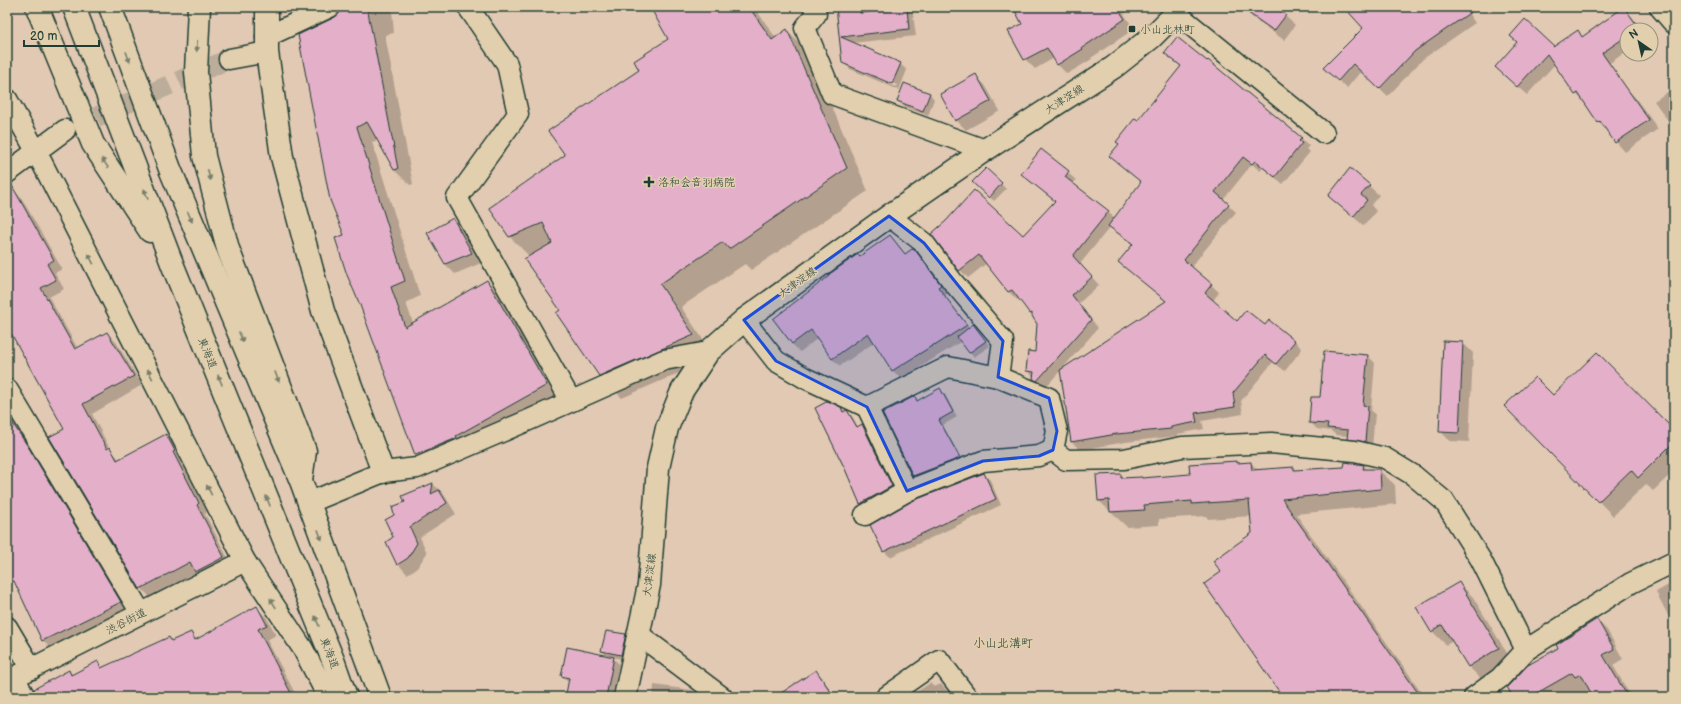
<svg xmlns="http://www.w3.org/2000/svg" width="1681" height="704" viewBox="0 0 1681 704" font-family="'Balsamiq Sans','Klee One',sans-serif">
	<rect width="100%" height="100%" fill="#e2c9b3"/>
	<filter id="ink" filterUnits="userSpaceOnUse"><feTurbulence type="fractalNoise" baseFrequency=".025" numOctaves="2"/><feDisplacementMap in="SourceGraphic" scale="8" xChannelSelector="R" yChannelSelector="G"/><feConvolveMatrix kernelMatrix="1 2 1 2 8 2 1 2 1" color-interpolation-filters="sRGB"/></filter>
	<g filter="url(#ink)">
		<g fill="#0003" fill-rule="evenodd">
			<path d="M304 7H390L392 10 394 33 385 35 413 184 410 185 394 170 378 140 372 142 420 296 406 303 413 323 487 281 503 297 562 401 431 470 416 455 346 235 336 18 340 13 319 22Z"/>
			<path d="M651 7H754L776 38 787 31 809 53 868 191 751 270 745 264 681 307 715 357 622 398 600 376 530 257 510 237 490 209 566 155 669 39Z"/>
			<path d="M837 7H912L916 36 852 43 900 64 907 70 899 90 850 69 843 62ZM848 64 897 85 896 87 848 66Z"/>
			<path d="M1014 7H1136L1124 14 1134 29 1091 58 1092 59 1067 74 1057 64 1054 58 1035 69 1025 59 1023 24Z"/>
			<path d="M1244 7H1273L1285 16 1295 25 1284 40 1253 18 1243 8Z"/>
			<path d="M1346 7H1464L1475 23 1423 59 1388 96 1361 71 1347 88 1333 76 1364 28Z"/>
			<path d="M1624 9 1633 18 1642 30H1627V51L1607 65 1598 56Z"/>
			<path d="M1525 21 1611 100 1625 87 1634 96 1658 129 1625 152 1599 122 1586 103 1576 94 1555 64 1527 95 1505 76Z"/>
			<path d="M1165 52 1301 138 1309 146 1306 149 1310 152 1283 184 1263 168 1260 171 1252 164 1223 200 1236 212 1191 267 1219 292 1213 301 1237 322 1265 327 1295 341 1302 349 1285 371 1273 362 1241 401 1243 414 1202 421 1204 429 1178 434V436L1126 442 1080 450 1072 442 1061 370 1045 388 1042 387 1027 370 1036 353 1038 323 1019 298 1017 300 1009 292 987 263 968 278 960 270 932 234 1023 236 1055 201 1031 182 1042 151 1076 180 1073 184 1115 218 1142 183 1110 156 1181 67ZM1110 227 1134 246 1127 269 1167 302 1062 369 1098 328 1079 303 1099 285 1080 264Z"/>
			<path d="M975 75 985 85 1000 111 966 130 956 120Z"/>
			<path d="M905 85 930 94 934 99 928 116 903 106 898 101Z"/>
			<path d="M1672 89 1674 91V129L1654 101Z"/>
			<path d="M986 169 1006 189 994 201 978 187Z"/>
			<path d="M1369 186 1379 195 1371 205 1376 211 1364 226 1329 196Z"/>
			<path d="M14 190 22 199 62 269 55 273 64 289 49 297 78 349 107 333 116 342 142 385 92 414 110 449 120 460 166 436 175 444 183 460 181 461 207 512 205 514 232 566 205 580 197 572 150 597 141 588 65 430 7 318V194Z"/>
			<path d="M453 220 463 229 481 263 455 274 445 264Z"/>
			<path d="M890 236 906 255 915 252 923 260 948 294 945 296 970 328 973 326 990 346 974 357 962 341 901 379 893 371 875 342 840 366 832 359 818 338 800 352 792 344 774 320Z"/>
			<path d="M1444 342 1463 343 1473 353 1469 442 1450 441 1440 431Z"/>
			<path d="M1367 355 1375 363 1371 410 1375 414 1372 448 1355 446 1348 438V436L1336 435 1331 431 1317 429 1310 422 1321 398Z"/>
			<path d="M940 389 945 394 957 417 943 425 964 463 918 481 914 476V398L918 401Z"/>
			<path d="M1554 396 1674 431V471L1653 491 1646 484 1613 516 1506 406Z"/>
			<path d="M840 408 852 416 858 427 862 425 867 429 896 491 866 509 861 504 816 409Z"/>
			<path d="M7 411 36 456 127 609 50 648 43 640 7 566Z"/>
			<path d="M1237 462 1239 464 1251 463 1259 471 1293 468 1297 471 1363 466 1367 470H1379L1395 485 1396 504 1296 514 1425 697H1284L1223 572 1253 534 1252 516 1208 519 1206 516 1159 519V525L1127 527 1099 501 1121 475 1124 479 1142 478 1143 479 1191 475Z"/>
			<path d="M984 474 990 480 1001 505 890 557 884 551Z"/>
			<path d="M433 484 443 493 456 514 420 537 427 553 417 568 407 574 398 564 394 538 395 515 406 502 404 497Z"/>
			<path d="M1674 582V627L1656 592Z"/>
			<path d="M1459 583 1473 597 1513 663 1483 681 1469 667 1453 641 1446 645 1432 631Z"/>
			<path d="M256 607 267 618 276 635 267 640 297 697H46L69 671 73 675 98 663 103 668 168 638 172 641 191 633 197 640Z"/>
			<path d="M1597 620 1607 630 1623 659 1613 665 1631 697H1500L1511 691 1559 648Z"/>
			<path d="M625 635 630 640 626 660 612 657 619 664 612 697H569L567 693 569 682 562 676 608 657 602 651Z"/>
			<path d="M815 671 822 677 835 697H776Z"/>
			<path d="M930 683 934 687 941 684 953 697H909Z"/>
			<path d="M654 685 692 690 700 697H653Z"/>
		</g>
		<g fill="#e4afc9" stroke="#1f3d34">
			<path d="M348 7H367L398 169 394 170 367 122 357 127 405 281 391 287 405 327 487 280 547 385 456 436 457 438 415 455 360 305 347 275 335 238 344 235 330 200 298 35 335 17 341 11Z"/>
			<path d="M650 7H749L772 40 787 29 847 168 729 249 723 242 660 284 694 335 599 376 556 313 560 310 524 259 552 243 543 223 509 237 489 208 565 155 548 131 639 70 634 61 668 39Z"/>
			<path d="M836 7H860V13L907 8 909 29 841 37 901 63 892 84 842 63Z"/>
			<path d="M1013 7H1117L1125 19 1082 48 1083 49 1057 65 1047 48 1024 60 1008 31 1022 24Z"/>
			<path d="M1240 7H1275L1286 15 1274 31Z"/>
			<path d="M1344 7H1478L1415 51 1379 89 1353 64 1338 81 1323 68 1363 28Z"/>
			<path d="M1624 7 1639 28 1636 30H1627V36L1602 53 1649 120 1615 143 1600 121 1598 123 1578 93 1575 95 1547 54 1517 87 1495 67 1517 42 1510 36 1525 19 1554 46 1553 47 1578 30 1582 37Z"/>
			<path d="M1177 37 1207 61 1208 60 1302 138 1299 141 1302 143 1275 177 1255 161 1252 164 1243 157 1215 192 1229 204 1184 260 1212 284 1205 293 1237 321 1246 310 1265 325 1269 320 1295 341 1276 364 1265 355 1233 393 1235 407 1195 413 1197 422 1171 427V429L1117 434 1071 442 1060 370 1166 301 1118 262 1133 244 1108 226 1141 182 1109 156 1119 144 1116 142 1135 118 1138 120 1181 66 1164 53Z"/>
			<path d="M976 74 991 101 955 121 940 94Z"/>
			<path d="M904 83 930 93 923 111 897 101Z"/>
			<path d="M1041 149 1069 171 1065 177 1109 211 1073 256 1092 277 1072 295 1091 320 1037 381 1033 379 1034 372 1026 371 1028 351 1035 352 1037 324 1032 316V313L1030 314 1012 290 1008 292 979 255 959 271 931 234 946 221 974 190 1023 235 1055 201 1021 174Z"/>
			<path d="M986 168 1002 183 989 198 972 182Z"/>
			<path d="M1350 168 1370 185 1361 195 1367 200 1353 217 1328 196Z"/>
			<path d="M7 184H11L54 260 47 264 56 280 41 288 75 349 107 332 134 376 83 404 107 449 110 447 117 460 166 434 175 451 173 452 199 503 197 505 224 557 195 572 190 562 140 589 49 437 64 429 7 326Z"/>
			<path d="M453 218 472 253 445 264 427 233Z"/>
			<path d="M890 235 905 254 912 249 916 251 941 285 938 287 967 325 936 345 935 344 892 371 868 333 832 359 811 330 792 344 773 319 829 276 828 275 858 254 860 256Z"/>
			<path d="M973 324 986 341 969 353 957 337Z"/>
			<path d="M1443 341 1463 342 1459 433 1439 432Z"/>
			<path d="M1324 351 1368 355 1363 405 1368 406 1365 442 1347 439 1348 430 1327 428 1328 424 1309 423 1311 397H1320Z"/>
			<path d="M1597 352 1674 430V442L1638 478 1631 470 1598 502 1504 406 1535 377 1553 395Z"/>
			<path d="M940 388 953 412 939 420 960 458 913 476 882 413 915 396 917 401Z"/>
			<path d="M828 401 841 407 843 412 847 410 857 427 862 424 892 486 860 504 845 469 815 408Z"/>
			<path d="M7 415 29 448 121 602 42 641 14 581 7 585Z"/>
			<path d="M1237 461V463L1251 462 1252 470 1294 467V470L1344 467 1345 462 1364 465 1363 469H1380L1381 489 1282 499 1421 697H1283L1204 584 1221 572 1213 561 1252 533 1249 500 1192 504V501L1144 505 1145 510 1110 512 1109 500 1098 501 1096 475 1121 474V478L1142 477V478L1190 474 1189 464Z"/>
			<path d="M984 473 996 499 883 552 870 525 912 501Z"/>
			<path d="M433 483 431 494 439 490 447 503 410 527 417 543 408 558 397 565 386 542 393 537 385 520 394 515 392 507 405 502 402 496Z"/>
			<path d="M1459 582 1499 648 1468 667 1442 625 1431 632 1416 607Z"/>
			<path d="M257 606 267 625 258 629 293 697H36L34 689 69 670 71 675 98 661 101 668 169 637 171 641 191 632 195 640Z"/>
			<path d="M1597 619 1614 649 1603 655 1628 697H1593L1581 674 1575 677 1572 673 1530 697H1513L1507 687 1528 665 1558 648 1556 645Z"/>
			<path d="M606 631 626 634 621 655 601 651Z"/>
			<path d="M567 647 614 657 606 697H568V694H566L569 678 561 676Z"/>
			<path d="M816 670 834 697H775Z"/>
		</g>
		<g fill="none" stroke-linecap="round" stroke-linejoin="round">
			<path stroke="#bbad9a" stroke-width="20" stroke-dasharray="20 10" stroke-linecap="butt" d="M69 129 229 59"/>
			<g stroke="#1f3d34" stroke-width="23">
				<g id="street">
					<path d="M468 7 507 64 518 114 457 198 571 401"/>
					<path d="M814 7 816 14 805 28 832 94 985 150"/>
					<path d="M1176 13 1324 133"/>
					<path d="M266 37 330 7"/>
					<path d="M229 59 267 52"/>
					<path d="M7 99 36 151 245 561 303 649 328 697"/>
					<path d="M7 173 65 130"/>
					<path d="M889 216 924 243 953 282 1003 341 998 377 1049 398 1057 431 1053 450 1066 460 1124 459 1182 447 1271 443 1355 451 1385 458 1413 475 1444 501 1481 560 1526 650"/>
					<path d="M744 320 776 361 805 378 867 407 948 367 998 377"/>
					<path d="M7 389 141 613"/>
					<path d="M867 407 907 491"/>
					<path d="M308 503 383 472 417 468 529 420 664 360 708 352"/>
					<path d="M865 515 907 491 983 461 1039 456 1053 450"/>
					<path d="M7 627 32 669"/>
					<path d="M638 634 722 697"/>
					<path d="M14 677 25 697"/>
					<path d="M7 681 245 561"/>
					<path d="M886 697 939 660 967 697"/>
					<path d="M1474 697 1500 678 1526 650 1631 583 1674 562"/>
				</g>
			</g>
			<g stroke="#1f3d34" stroke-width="25">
				<g id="secondary">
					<path d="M267 7V52L282 157 323 311 383 472"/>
					<path d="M1661 7 1674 22"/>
				</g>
			</g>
			<g stroke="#1f3d34" stroke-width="25">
				<path id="primary" d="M625 697 649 585 658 468 667 428 682 391 708 352 744 320 889 216 985 150 1114 67 1152 37 1176 13 1180 7"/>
			</g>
			<g stroke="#1f3d34" stroke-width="25">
				<g id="highway">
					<path d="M37 7 93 144 150 231"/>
					<path d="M74 7 173 266 333 660 346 697"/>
					<path d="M110 7 170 169 301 481 380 697"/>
					<path d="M199 7 196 72 204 156 228 249 305 451 301 480"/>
				</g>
			</g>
			<use href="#street" stroke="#e2cfad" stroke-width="20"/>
			<use href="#secondary" stroke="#e2cfad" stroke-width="22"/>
			<use href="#primary" stroke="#e2cfad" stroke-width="22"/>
			<use href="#highway" stroke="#e2cfad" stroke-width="22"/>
		</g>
		<defs><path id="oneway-solid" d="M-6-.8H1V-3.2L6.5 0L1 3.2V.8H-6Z"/></defs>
		<g fill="#777f6a">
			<use href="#oneway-solid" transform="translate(197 46) rotate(93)"/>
			<use href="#oneway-solid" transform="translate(128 57) rotate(70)"/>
			<use href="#oneway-solid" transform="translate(105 163) rotate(-124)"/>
			<use href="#oneway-solid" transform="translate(209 175) rotate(75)"/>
			<use href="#oneway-solid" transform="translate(146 194) rotate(-111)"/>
			<use href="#oneway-solid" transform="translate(190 217) rotate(67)"/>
			<use href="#oneway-solid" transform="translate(91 259) rotate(-117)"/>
			<use href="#oneway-solid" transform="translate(241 337) rotate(67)"/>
			<use href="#oneway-solid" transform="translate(150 374) rotate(-117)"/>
			<use href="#oneway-solid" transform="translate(277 377) rotate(69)"/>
			<use href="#oneway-solid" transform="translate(220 380) rotate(-112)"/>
			<use href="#oneway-solid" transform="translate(209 490) rotate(-117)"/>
			<use href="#oneway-solid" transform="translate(268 501) rotate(-112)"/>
			<use href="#oneway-solid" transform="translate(320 535) rotate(70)"/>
			<use href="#oneway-solid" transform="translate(273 603) rotate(-123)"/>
			<use href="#oneway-solid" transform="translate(317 621) rotate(-112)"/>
		</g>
	</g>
	<path fill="#1d4ed8" fill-opacity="0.2" stroke="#1d4ed8" stroke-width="3" stroke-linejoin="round" d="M889 216 924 243 1003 341 998 377 1049 398 1057 431 1053 450 1039 456 983 461 907 491 867 407 776 361 744 320Z"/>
	<g fill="#1f3d34" stroke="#e2cfad" stroke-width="1.5">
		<rect x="1128" y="25" width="8" height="8" rx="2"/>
		<path d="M647 176h4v4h4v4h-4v4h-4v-4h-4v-4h4z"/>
	</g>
	<g text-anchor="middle" stroke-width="3" stroke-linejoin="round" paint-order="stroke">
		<g font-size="11" fill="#1f3d34" stroke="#e2cfad" text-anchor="start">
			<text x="1140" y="33">小山北林町</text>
			<text x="658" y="186">洛和会音羽病院</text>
		</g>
		<g font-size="11" fill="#1f3d34" stroke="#e2cfad">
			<text transform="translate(1064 99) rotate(-33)" y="4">大津淀線</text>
			<text transform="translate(797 282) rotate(-36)" y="4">大津淀線</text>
			<text transform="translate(208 353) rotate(68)" y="4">東海道</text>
			<text transform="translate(649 575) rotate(-83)" y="4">大津淀線</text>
			<text transform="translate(126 621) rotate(-27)" y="4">渋谷街道</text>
			<text transform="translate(330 653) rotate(69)" y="4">東海道</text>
		</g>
		<g font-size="12" fill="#1f3d34" stroke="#e2cfad">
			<text x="1003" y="647">小山北溝町</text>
		</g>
	</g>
	<rect width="1681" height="704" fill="none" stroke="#e2cfad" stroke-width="24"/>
	<rect x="12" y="12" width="1657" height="680" fill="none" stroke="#1f3d34" stroke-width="1.5" filter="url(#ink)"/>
	<g transform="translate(1639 42) rotate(326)"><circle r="19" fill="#e2cfad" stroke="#94957d"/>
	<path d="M0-3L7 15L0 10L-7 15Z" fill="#1f3d34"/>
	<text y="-6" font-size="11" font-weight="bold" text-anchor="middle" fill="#1f3d34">N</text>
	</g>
	<path d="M24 40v6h75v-6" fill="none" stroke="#1f3d34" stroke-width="2"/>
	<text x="30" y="40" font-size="12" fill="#1f3d34" stroke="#e2cfad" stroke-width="3" paint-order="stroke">20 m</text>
</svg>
